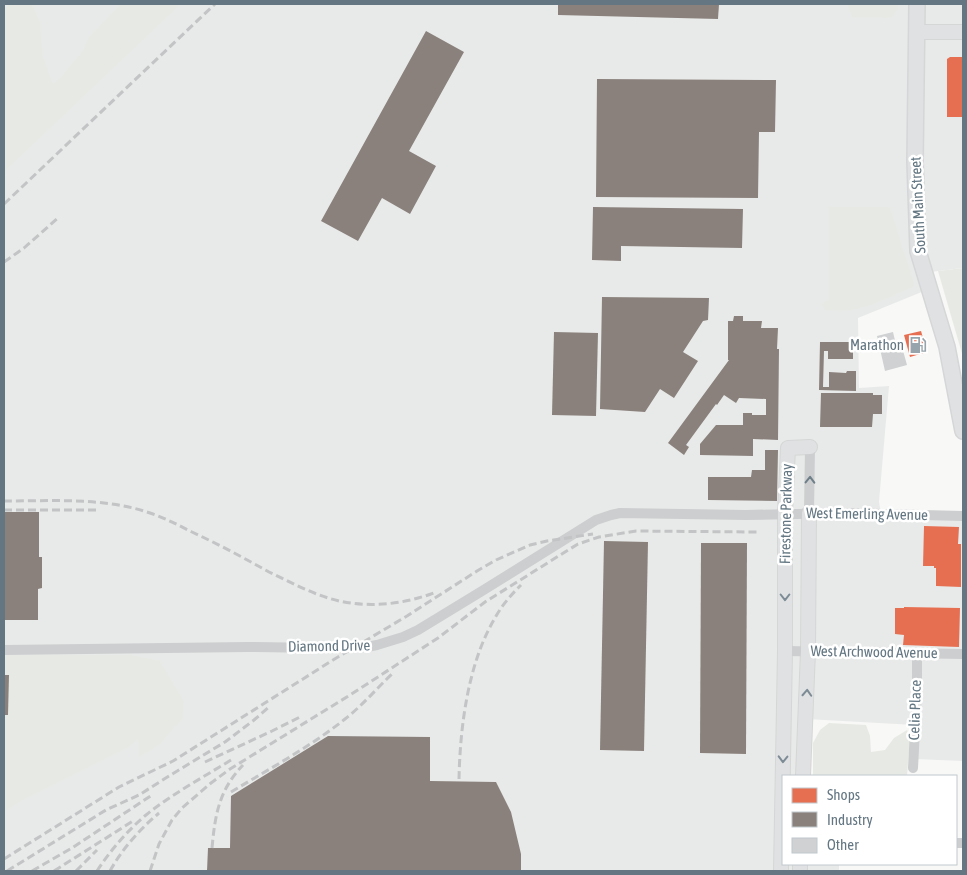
<svg xmlns="http://www.w3.org/2000/svg" width="967" height="875" viewBox="0 0 967 875" font-family="'Asap Condensed',sans-serif">
	<rect width="100%" height="100%" fill="#f8f8f7"/>
	<path fill="#e8eae9" d="M4 4H963V268L938 271 925 273 929 289 858 318 859 388 889 386 879 502 881 513 963 516V761L914 759 915 725 806 719 803 776H783V864H839V871H4Z"/>
	<g fill="#e7eae4">
		<path d="M9 4H32L40 22 43 56 53 84 62 76 84 49 88 38 121 4H181L4 172V9Z"/>
		<path d="M847 4H898V9L892 17 884 18 852 17Z"/>
		<path d="M829 207H890L915 286C896 294 870 308 849 310 841 311 833 310 825 310L822 305 823 302 829 300Z"/>
		<path d="M963 268V357L938 271Z"/>
		<path d="M4 655H131L160 661 184 701 183 718 159 745 139 757 138 739 129 747 21 801 4 812V715H8L9 675H4Z"/>
		<path d="M829 723 866 725 870 736 871 752 885 750 894 738 907 730 910 737 907 776H813V743L820 730Z"/>
	</g>
	<g fill="#e76f51">
		<path d="M950 57H963V117H947V59Z"/>
		<path d="M921 331 927 352 910 357 904 335Z"/>
		<path d="M924 526 959 527 958 544H961V587L936 586V568H934V566H923Z"/>
		<path d="M904 607 960 608 959 647 903 645 904 635 895 634V608H904Z"/>
	</g>
	<g fill="#8a817c">
		<path d="M558 4H719L718 19 558 15Z"/>
		<path d="M426 31 464 52 409 151 436 166 410 214 382 198 358 241 321 221Z"/>
		<path d="M597 79 776 80 775 132H759L758 198 596 197Z"/>
		<path d="M593 207 743 209 742 248 621 246V261L592 260Z"/>
		<path d="M602 297 709 298 708 320 703 321 683 352 698 361 674 398 660 389 645 412 600 409Z"/>
		<path d="M734 316H743V321H762L761 328H778L777 349H779L778 440 753 439V456L700 455V444L716 425H743V413H752V415H766V399L739 398 736 403 724 395 717 405 716 404 686 445 689 447 684 455 668 443 729 360H728V321H733Z"/>
		<path d="M554 332 598 333 596 416 552 415Z"/>
		<path d="M820 342H853V359H828V351H824L823 387H829V372L846 373 847 371H856V391L819 390Z"/>
		<path d="M821 393H873V395H882V414H873L872 427H820Z"/>
		<path d="M765 450H778L777 501 708 500V477H751L752 470H765Z"/>
		<path d="M4 512H39V557H42V588L38 589V620H4Z"/>
		<path d="M604 541 648 542 644 751 600 750Z"/>
		<path d="M701 543H747L746 754 700 753Z"/>
		<path d="M4 675H9L8 715H4Z"/>
		<path d="M328 736 430 737V781L496 782 511 812 521 854V871H207L208 848H230L231 796Z"/>
	</g>
	<path fill="#cfd1d2" d="M893 332 897 349 902 347 907 365 885 371 877 336Z"/>
	<g fill="none" stroke-linecap="round" stroke-linejoin="round">
		<g stroke="#d5d6d6" stroke-width="16">
			<g id="secondary">
				<path d="M917 32H963"/>
				<path d="M803 776 808 651 809 513"/>
				<path d="M781 871 785 651V513L788 448 810 447"/>
				<path d="M800 871V864"/>
			</g>
		</g>
		<g stroke="#d5d6d7" stroke-width="18">
			<path id="primary" d="M917 4 915 161 918 251 947 347 963 431"/>
		</g>
		<g stroke="#cdcecf" stroke-width="10">
			<path d="M809 513 810 447"/>
			<path d="M4 650 248 647 322 648 367 647 377 645 403 637 418 630 482 591 596 520 611 515 620 513 746 515 842 513 963 516"/>
			<path d="M785 651 963 654"/>
			<path d="M913 768 917 691V653"/>
			<path d="M956 843H963"/>
		</g>
		<use href="#secondary" stroke="#e0e1e2" stroke-width="14"/>
		<use href="#primary" stroke="#e0e1e2" stroke-width="15"/>
		<g stroke="#c2c4c5" stroke-width="3" stroke-dasharray="8 4" stroke-linecap="butt">
			<path d="M4 204 215 4"/>
			<path d="M4 262 24 248 59 217"/>
			<path d="M4 501C52 501 104 497 150 513 165 518 178 525 192 532 218 544 244 558 269 572 292 583 314 595 339 601 371 608 406 604 436 592"/>
			<path d="M4 510H99"/>
			<path d="M205 762 272 731 300 717"/>
			<path d="M459 779C460 727 468 663 495 618 502 605 511 595 521 585"/>
			<path d="M231 792C269 769 310 747 345 719 363 705 377 688 393 673"/>
			<path d="M212 848C215 815 219 790 243 765"/>
			<path d="M4 859 119 787 173 761 333 660 407 616 477 571 496 560 530 545 547 541 593 534"/>
			<path d="M7 871 106 810 139 795 169 776 225 742 254 720 269 707"/>
			<path d="M32 871 72 848 152 795"/>
			<path d="M54 871 133 821"/>
			<path d="M76 871 97 850"/>
			<path d="M97 871C110 851 127 831 146 815 172 794 202 778 231 760"/>
			<path d="M110 871C122 849 140 829 159 813"/>
			<path d="M150 871 159 844 172 820 182 808 211 783 230 769 350 695 438 638 485 602 565 552 578 544 599 537 636 531 757 532"/>
		</g>
	</g>
	<defs><path id="oneway-chevron" d="M-2-3.5L2.5 0L-2 3.5" fill="none" stroke-width="1.6" stroke-linecap="round" stroke-linejoin="round" transform="scale(1.25)"/></defs>
	<use stroke="#6e7f8a" href="#oneway-chevron" transform="translate(810 480) rotate(-89)"/>
	<g stroke="#7c8b95">
		<use href="#oneway-chevron" transform="translate(785 597) rotate(90)"/>
		<use href="#oneway-chevron" transform="translate(807 693) rotate(-87)"/>
		<use href="#oneway-chevron" transform="translate(783 759) rotate(91)"/>
	</g>
	<defs>
		<g id="fuel-bare" transform="scale(1.35)"><path d="M-5.5-6h7V0h2V4h1.3V-2.5L3-4.5l.8-.8L6-3V5H2.5V1h-1V6h-7ZM-4.2-4.7v3.2H.2V-4.7Z" fill="#97a4ab" stroke="#fff" stroke-width="2.5" paint-order="stroke"/></g>
	</defs>
	<g fill-rule="evenodd">
		<use href="#fuel-bare" x="918" y="345"/>
	</g>
	<g text-anchor="middle" stroke-width="5" stroke-linejoin="round" paint-order="stroke">
		<g font-size="15" fill="#637682" stroke="#fff">
			<text transform="translate(918 205) rotate(-93)" y="5">South Main Street</text>
			<text transform="translate(786 514) rotate(-89)" y="5">Firestone Parkway</text>
			<text transform="translate(867 514) rotate(1)" y="5">West Emerling Avenue</text>
			<text transform="translate(329 646) rotate(-1)" y="5">Diamond Drive</text>
			<text transform="translate(874 652) rotate(1)" y="5">West Archwood Avenue</text>
			<text transform="translate(915 710) rotate(-88)" y="5">Celia Place</text>
		</g>
		<g font-size="15" fill="#637682" stroke="#fff" text-anchor="end">
			<text x="904" y="350">Marathon</text>
		</g>
	</g>
	<rect width="967" height="875" fill="none" stroke="#637682" stroke-width="10"/>
	<rect x="782" y="775" width="175" height="90" fill="#ffffff" stroke="#c1c8cd"/>
	<rect x="792" y="788" width="25" height="15" fill="#e76f51" stroke="#c1c8cd"/>
	<text x="827" y="800" font-size="15" fill="#637682">Shops</text>
	<rect x="792" y="812" width="25" height="15" fill="#8a817c" stroke="#c1c8cd"/>
	<text x="827" y="825" font-size="15" fill="#637682">Industry</text>
	<rect x="792" y="838" width="25" height="15" fill="#cfd1d2" stroke="#c1c8cd"/>
	<text x="827" y="850" font-size="15" fill="#637682">Other</text>
</svg>
